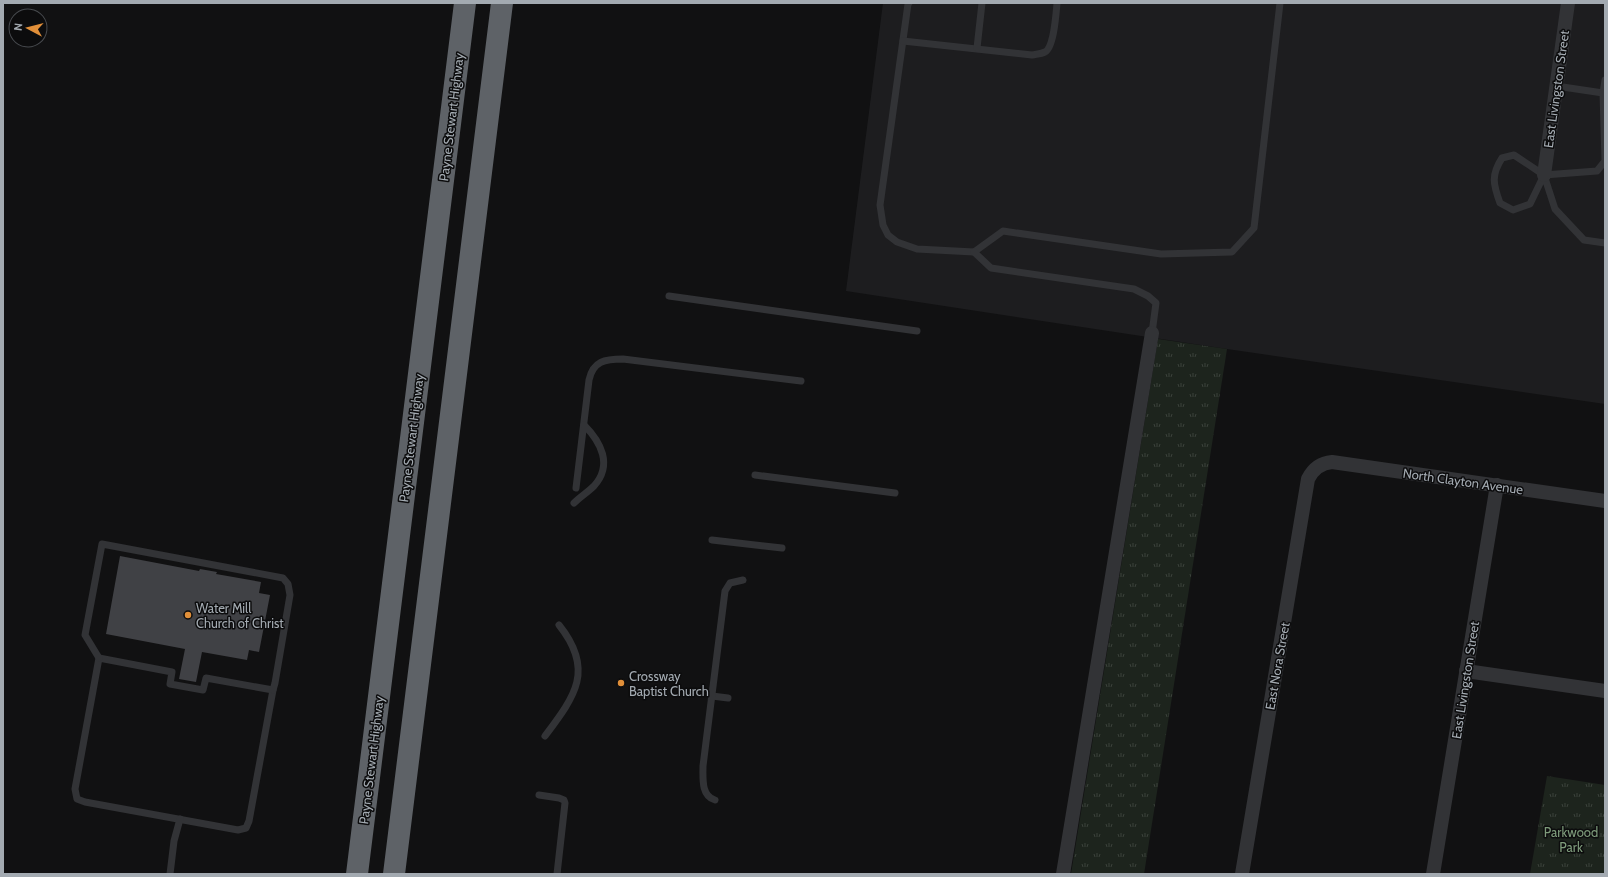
<svg xmlns="http://www.w3.org/2000/svg" width="1608" height="877" viewBox="0 0 1608 877" font-family="Cabin,sans-serif">
	<defs>
		<pattern id="grass-tufts" width="24" height="20" patternUnits="userSpaceOnUse"><rect width="24" height="20" fill="#1d241d"/><path d="M3 7l-1-3M5 7V3M7 7l1-3M15 17l-1-3M17 17v-4M19 17l1-3" fill="none" stroke="#3b413b"/></pattern>
	</defs>
	<rect width="100%" height="100%" fill="#111112"/>
	<path fill="#1d1d1f" d="M883 3H1605V404L1227 349 846 291Z"/>
	<g fill="url(#grass-tufts)">
		<path d="M1158 339 1227 349 1144 874H1071Z"/>
		<path d="M1547 776 1605 785V874H1530Z"/>
	</g>
	<path fill="#404145" d="M120 556 199 571 200 569 217 572 216 574 261 582 259 593 270 595 259 652 249 650 247 660 202 652 196 682 179 679 185 649 106 634Z"/>
	<g fill="none" stroke-linecap="round" stroke-linejoin="round">
		<g stroke="#323336" stroke-width="7">
			<path d="M909 3 908 4 880 205 883 225 888 235 897 242 917 249 974 252 1003 231 1161 254 1232 252 1254 228 1280 3"/>
			<path d="M903 41 1032 55C1036 54 1041 54 1045 52 1054 47 1056 14 1057 3"/>
			<path d="M977 48 982 3"/>
			<path d="M1556 86 1603 93 1605 80"/>
			<path d="M1544 175 1530 204 1513 210 1500 203C1493 184 1491 175 1502 158L1514 155 1544 175 1555 209 1584 240 1605 243"/>
			<path d="M1544 175 1597 171 1605 161 1603 93"/>
			<path d="M974 252 991 268 1134 289 1148 296 1156 303 1152 333"/>
			<path d="M669 296 917 331"/>
			<path d="M755 475 895 493"/>
			<path d="M576 488 589 380C593 361 605 359 623 359L801 381"/>
			<path d="M574 503C580 497 588 492 594 486 613 465 601 442 584 425"/>
			<path d="M712 540 782 548"/>
			<path d="M99 658 172 672 170 684 203 690 206 678 273 690 249 821 246 828 238 830 85 802 77 799 75 789Z"/>
			<path d="M99 658 85 635 102 544 283 578 288 584 290 595 275 683 273 690"/>
			<path d="M712 696 728 698"/>
			<path d="M545 736C575 696 595 670 559 625"/>
			<path d="M539 795 559 798 564 800 565 803 557 874"/>
			<path d="M715 800C701 796 703 778 703 766L725 591 730 583 743 580"/>
			<path d="M170 874 174 841 180 819"/>
		</g>
		<g stroke="#323336" stroke-width="14">
			<path d="M1544 175 1568 3"/>
			<path d="M1466 671 1605 691"/>
			<path d="M1063 874 1152 333"/>
			<path d="M1242 874 1308 479C1313 469 1320 463 1332 462L1605 501"/>
			<path d="M1433 874 1497 485"/>
		</g>
		<g stroke="#5e6267" stroke-width="22">
			<path d="M357 874 465 3"/>
			<path d="M394 874 502 3"/>
		</g>
	</g>
	<g fill="#e18f39" stroke="#0c0c0d" stroke-width="1.5">
		<circle cx="188" cy="615" r="4"/>
		<circle cx="621" cy="683" r="4"/>
	</g>
	<g text-anchor="middle" stroke-width="3" stroke-linejoin="round" paint-order="stroke">
		<g font-size="13" fill="#a3aab1" stroke="#0c0c0d">
			<text transform="translate(1556 89) rotate(-82)" y="5">East Livingston Street</text>
			<text transform="translate(451 117) rotate(-83)" y="5">Payne Stewart Highway</text>
			<text transform="translate(411 438) rotate(-83)" y="5">Payne Stewart Highway</text>
			<text transform="translate(1463 481) rotate(8)" y="5">North Clayton Avenue</text>
			<text transform="translate(1277 666) rotate(-80)" y="5">East Nora Street</text>
			<text transform="translate(1465 680) rotate(-81)" y="5">East Livingston Street</text>
			<text transform="translate(371 760) rotate(-83)" y="5">Payne Stewart Highway</text>
		</g>
		<g font-size="13" fill="#a3aab1" stroke="#0c0c0d" text-anchor="start">
			<text x="196" y="613">Water Mill<tspan x="196" dy="15">Church of Christ</tspan></text>
			<text x="629" y="681">Crossway<tspan x="629" dy="15">Baptist Church</tspan></text>
		</g>
		<g font-size="13" fill="#7e9b7b" stroke="#0c0c0d">
			<text x="1571" y="837">Parkwood<tspan x="1571" dy="15">Park</tspan></text>
		</g>
	</g>
	<rect width="1608" height="877" fill="none" stroke="#a3aab1" stroke-width="8"/>
	<g transform="translate(28 28) rotate(277)"><circle r="19" fill="#0c0c0d" stroke="#484b4f"/>
	<path d="M0-3L7 15L0 10L-7 15Z" fill="#e18f39"/>
	<text y="-6" font-size="11" font-weight="bold" text-anchor="middle" fill="#a3aab1">N</text>
	</g>
</svg>
